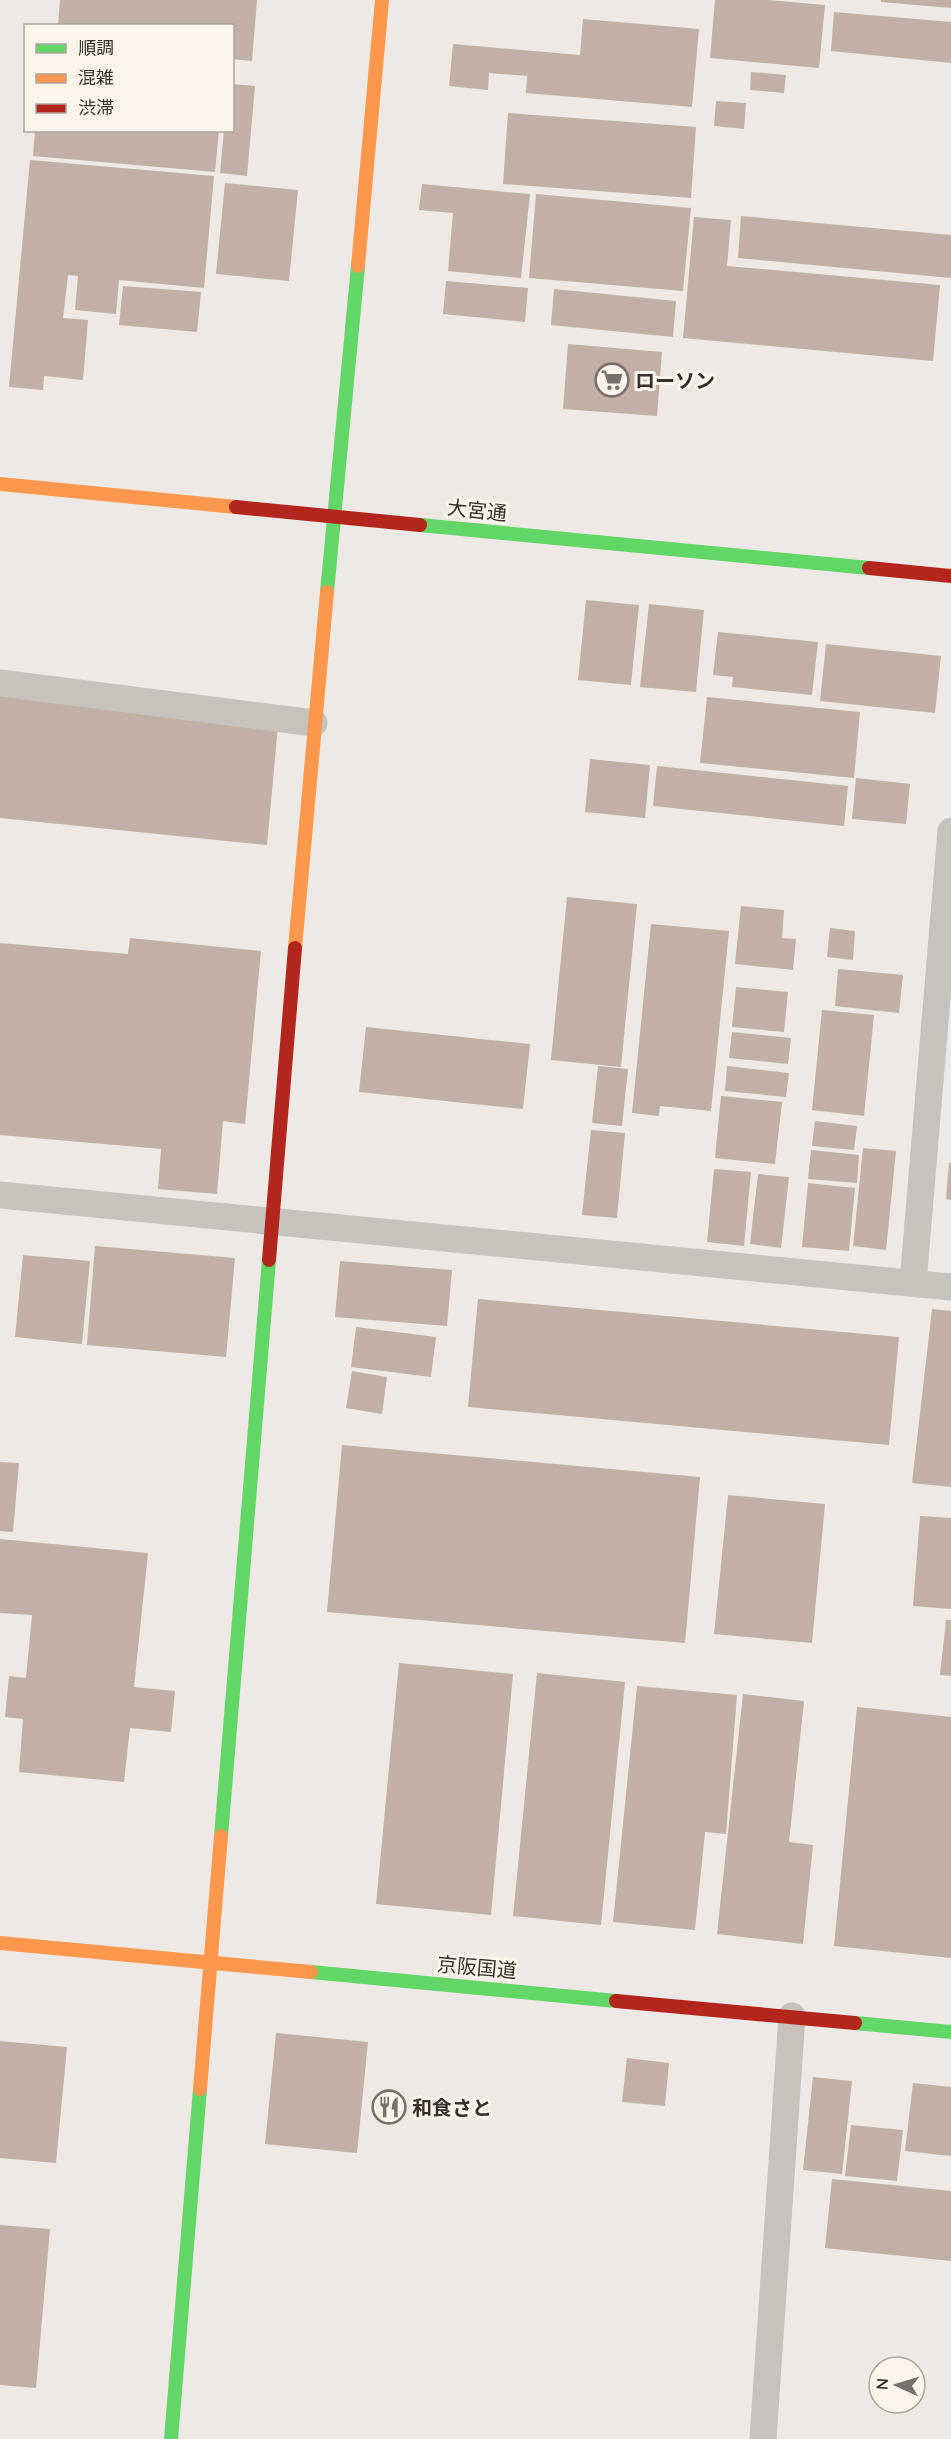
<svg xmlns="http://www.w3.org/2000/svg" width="951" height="2439" viewBox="0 0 951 2439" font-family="Quicksand,'Noto Sans JP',sans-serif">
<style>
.building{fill:#c2afa5}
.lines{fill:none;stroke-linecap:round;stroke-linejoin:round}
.street{stroke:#c7c2bc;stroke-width:27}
.fast{stroke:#63d668;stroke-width:14}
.slow{stroke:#ff974d;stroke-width:14}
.jam{stroke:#b3261e;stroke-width:14}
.labels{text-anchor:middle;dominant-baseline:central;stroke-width:6;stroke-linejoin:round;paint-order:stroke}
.poi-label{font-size:20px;font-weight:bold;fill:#392f2a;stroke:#faf4eb;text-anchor:start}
.street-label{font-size:20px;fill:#392f2a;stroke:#faf4eb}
</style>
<rect width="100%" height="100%" fill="#eee9e4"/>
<!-- building -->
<path class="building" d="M60,0H257L252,61L232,59V26H58Z
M715,0H768L825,5L819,68L710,58Z
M881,0H951V8L881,2Z
M834,12L951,22V63L831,51Z
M583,19L699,29L692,107L526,93L527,76L489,73L488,90L449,86L453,44L580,55Z
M751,72L786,75L784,93L750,90Z
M232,84L255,86L247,176L220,173L224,130H232Z
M716,101L746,103L744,129L714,126Z
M508,113L696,127L691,198L503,184Z
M35,130H219L215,172L33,156Z
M30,160L214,176L204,288L119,280L116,314L75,310L78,276L68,275L63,318L88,320L83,380L44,376L43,390L9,387Z
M225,183L298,190L289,281L216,274Z
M422,184L530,194L521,278L448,271L453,213L419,210Z
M536,194L691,208L683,291L529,278Z
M741,216L951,235V278L738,258Z
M694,217L731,220L727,266L940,285L933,361L683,338Z
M446,281L528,288L525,322L443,314Z
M123,286L201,292L197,332L119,325Z
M554,289L676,301L673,337L551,325Z
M568,344L662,352L657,416L563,409Z
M586,600L639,605L631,685L578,680Z
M649,604L704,610L696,692L640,687Z
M718,632L818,642L812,695L732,687L733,677L713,675Z
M826,644L941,656L935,713L820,701Z
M0,695L278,726L267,845L0,818Z
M707,697L860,712L854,778L700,763Z
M590,759L650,765L645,818L585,812Z
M657,766L848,786L844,826L653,806Z
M856,778L910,784L906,824L852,819Z
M567,897L637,904L621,1067L551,1060Z
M741,906L784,910L782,938L796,939L793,970L735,964Z
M651,924L729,931L711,1111L660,1106L659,1116L632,1113Z
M830,928L855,931L853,960L827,957Z
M130,938L261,951L245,1124L223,1121L217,1194L158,1189L161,1149L0,1135V943L128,954Z
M838,969L903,975L899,1013L835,1006Z
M736,987L788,992L784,1032L732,1027Z
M822,1010L874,1015L864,1116L812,1110Z
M366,1027L530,1044L523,1109L359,1092Z
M732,1032L791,1038L788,1064L729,1058Z
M598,1066L628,1069L622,1126L592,1123Z
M727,1066L789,1073L786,1097L725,1091Z
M721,1096L782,1102L775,1164L715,1158Z
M815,1121L857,1126L854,1150L812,1146Z
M591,1130L625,1133L617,1218L582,1215Z
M863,1148L896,1151L886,1250L853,1246Z
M811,1150L859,1155L857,1183L808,1179Z
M949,1163H951V1200L946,1199Z
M714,1169L751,1172L744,1246L707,1242Z
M758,1174L789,1177L781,1248L750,1244Z
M808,1183L855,1188L849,1251L802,1247Z
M95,1246L235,1258L226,1357L87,1345Z
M23,1255L90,1261L82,1344L15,1337Z
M340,1261L452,1270L447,1326L335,1317Z
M478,1299L899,1337L889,1445L468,1407Z
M932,1309L951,1311V1487L912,1483Z
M356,1327L436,1337L431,1377L351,1367Z
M352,1371L387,1377L382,1414L346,1408Z
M342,1445L700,1477L685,1643L327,1612Z
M0,1462L19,1463L13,1532L0,1531Z
M728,1495L825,1504L812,1643L714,1634Z
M920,1516L951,1518V1609L913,1606Z
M0,1539L148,1553L134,1687L175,1691L171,1732L130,1728L124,1782L19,1772L23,1719L5,1717L9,1676L26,1678L32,1615L0,1613Z
M946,1620H951V1676L940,1675Z
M399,1663L513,1674L491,1915L376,1904Z
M537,1673L625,1682L601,1925L513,1916Z
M637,1686L737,1695L726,1834L705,1832L695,1930L613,1922Z
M743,1694L804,1701L789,1842L813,1845L803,1944L717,1934Z
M857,1707L951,1717V1958L834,1946Z
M276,2033L368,2042L357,2153L265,2144Z
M0,2041L67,2047L56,2163L0,2158Z
M627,2058L669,2063L665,2106L622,2102Z
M813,2077L852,2081L842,2174L803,2170Z
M913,2083L951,2087V2156L905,2151Z
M851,2125L903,2130L897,2181L845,2176Z
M832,2179L951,2191V2261L825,2248Z
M0,2225L50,2229L36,2388L0,2385Z"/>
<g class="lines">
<!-- street -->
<path class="street" d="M0,683L314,723
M0,1195L951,1287
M913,1283L951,831
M763,2439L792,2016"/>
<!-- fast -->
<path class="fast" d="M420,525L869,568
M327,592L358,266
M221,1836L269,1260
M311,1972L616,2001
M855,2023L951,2032
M171,2439L200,2089"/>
<!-- slow -->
<path class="slow" d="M358,266L382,0
M0,484L236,507
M295,948L327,592
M0,1943L311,1972
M200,2089L221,1836"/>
<!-- jam -->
<path class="jam" d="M236,507L420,525
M869,568L951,576
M269,1260L295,948
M616,2001L855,2023"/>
</g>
<!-- icons -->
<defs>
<g id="supermarket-ring" transform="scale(1.725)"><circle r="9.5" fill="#faf4eb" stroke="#78706b" stroke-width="1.5"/><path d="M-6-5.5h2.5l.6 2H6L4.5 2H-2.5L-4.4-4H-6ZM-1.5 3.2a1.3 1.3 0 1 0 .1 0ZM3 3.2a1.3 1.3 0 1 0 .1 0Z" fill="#78706b"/></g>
<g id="restaurant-ring" transform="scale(1.725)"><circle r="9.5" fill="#faf4eb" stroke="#78706b" stroke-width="1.5"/><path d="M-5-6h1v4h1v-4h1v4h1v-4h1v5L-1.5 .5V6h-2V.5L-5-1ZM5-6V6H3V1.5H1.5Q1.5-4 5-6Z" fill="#78706b"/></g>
</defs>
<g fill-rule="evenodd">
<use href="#supermarket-ring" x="612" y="380"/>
<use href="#restaurant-ring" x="389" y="2107"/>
</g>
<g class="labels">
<!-- poi labels -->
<g class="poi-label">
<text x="635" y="380">ローソン</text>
<text x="412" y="2107">和食さと</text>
</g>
<!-- street labels -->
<g class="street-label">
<text transform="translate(477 510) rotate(6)">大宮通</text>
<text transform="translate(477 1967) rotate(5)">京阪国道</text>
</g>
</g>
<!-- legend -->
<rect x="24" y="24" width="210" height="108" fill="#faf4eb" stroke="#ada59e" stroke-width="1.5"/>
<rect x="36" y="44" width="30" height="9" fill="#63d668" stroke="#ada59e" stroke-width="1.5"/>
<text x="78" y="54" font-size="18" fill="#392f2a">順調</text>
<rect x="36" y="74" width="30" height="9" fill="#ff974d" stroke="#ada59e" stroke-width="1.5"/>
<text x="78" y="84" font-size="18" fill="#392f2a">混雑</text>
<rect x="36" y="104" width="30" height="9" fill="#b3261e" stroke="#ada59e" stroke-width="1.5"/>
<text x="78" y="114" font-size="18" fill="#392f2a">渋滞</text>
<!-- north arrow -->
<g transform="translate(897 2385) rotate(274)"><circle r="28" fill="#faf4eb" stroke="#ada59e" stroke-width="1.5"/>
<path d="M0-4.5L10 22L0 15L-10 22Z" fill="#78706b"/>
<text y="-9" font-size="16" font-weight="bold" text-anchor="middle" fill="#392f2a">N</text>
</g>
</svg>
